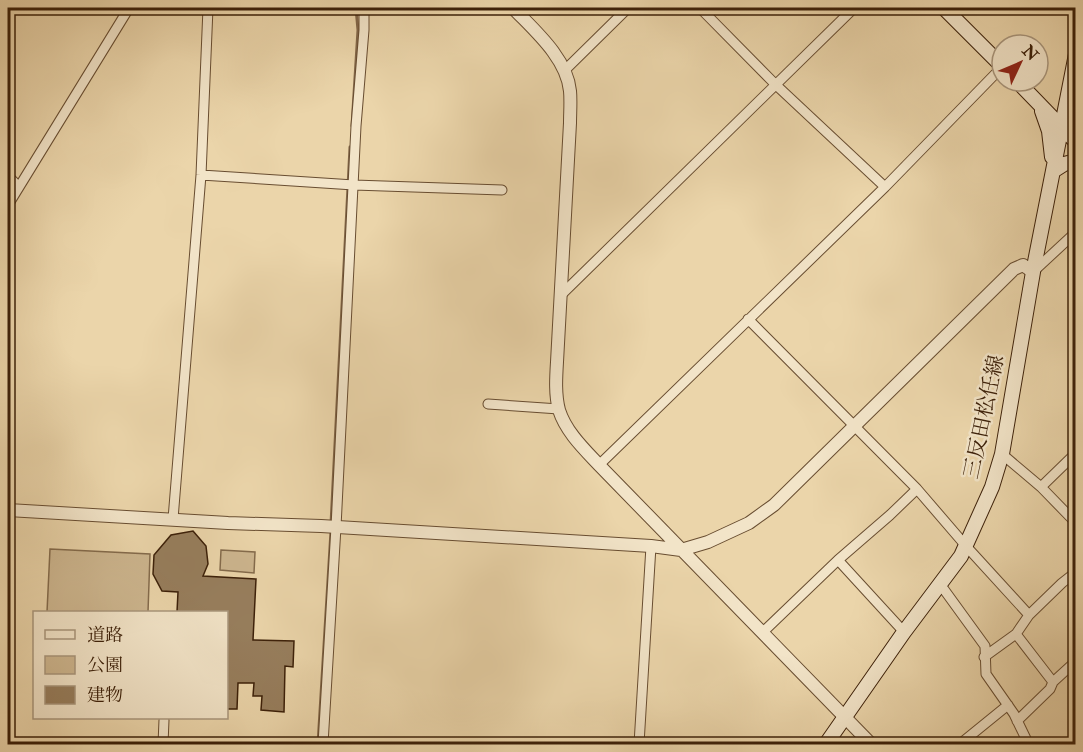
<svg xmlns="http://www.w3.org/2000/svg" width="1083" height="752" viewBox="0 0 1083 752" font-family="'IM FELL Double Pica','Noto Serif JP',serif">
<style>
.green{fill:#cdb68f;stroke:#846b4c;stroke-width:1.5}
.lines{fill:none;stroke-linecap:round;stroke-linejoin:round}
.stream{stroke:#826749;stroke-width:3}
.building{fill:#977e5d;stroke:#3c2009;stroke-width:1.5}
.minor-casing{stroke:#684d31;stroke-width:11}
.tertiary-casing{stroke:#684d31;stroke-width:14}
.secondary-casing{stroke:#3c2009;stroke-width:16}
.minor{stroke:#f2e4c8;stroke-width:9}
.tertiary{stroke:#f2e4c8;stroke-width:12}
.secondary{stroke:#f2e4c8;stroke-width:14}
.labels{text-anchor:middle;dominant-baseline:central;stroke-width:5;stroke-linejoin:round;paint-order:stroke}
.street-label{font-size:21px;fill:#3c2009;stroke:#f2e4c8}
</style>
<rect width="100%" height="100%" fill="#ebd5aa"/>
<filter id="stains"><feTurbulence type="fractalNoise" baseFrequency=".00333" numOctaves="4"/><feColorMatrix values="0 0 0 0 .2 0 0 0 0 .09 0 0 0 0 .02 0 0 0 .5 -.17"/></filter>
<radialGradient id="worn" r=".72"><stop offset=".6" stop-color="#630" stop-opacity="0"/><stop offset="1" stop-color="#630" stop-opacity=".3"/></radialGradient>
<!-- green -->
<path class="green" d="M50,549L150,554L148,612H47Z
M221,550L255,552L254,573L220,570Z"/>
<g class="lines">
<!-- stream -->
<path class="stream" d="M352,126L358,30L356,8
M331,524L350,147
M318,744L331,531"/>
</g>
<!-- building -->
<path class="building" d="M193,531L206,546L208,564L203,576L256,579L253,640L294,641L293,667L285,666L284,712L261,710L262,696H253L254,683H238L237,709H226V612H177L178,592L162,591L153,574L154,555L171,535Z"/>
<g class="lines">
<!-- minor casing -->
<g class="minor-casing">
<path id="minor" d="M700,8L775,84L885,187
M564,71L628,8
M201,175L354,185L502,190
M8,176L19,187
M8,205L129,8
M1034,271L1076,232
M560,296L854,8
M748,319L917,489L966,546L1029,615
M488,404L559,409
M1002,454L1041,487L1076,523
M599,465L885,187L1002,67
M1041,487L1076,453
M173,519L201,175L208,8
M838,560L904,632
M940,584L985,646L986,674L1014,714L1028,743V744
M762,633L838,560L890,515L917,489
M1016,634L1053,682
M984,657L1016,634L1029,615L1062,583L1076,572
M1017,721L1050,689L1053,682L1076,661
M163,744L164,720
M323,744L336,527L356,126L364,30V8
M639,744L651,546
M960,744L1008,705
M1067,744L1076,736"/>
</g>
<!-- tertiary casing -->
<g class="tertiary-casing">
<path id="tertiary" d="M513,8C534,30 567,58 570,91C571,101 570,113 570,123L557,362C556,378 555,395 559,410C566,432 584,449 599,465L871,744
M8,510L228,523L321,526L651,546L681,550L708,542L749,523L774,505L1014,269L1023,265L1033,272"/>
</g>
<!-- secondary casing -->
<g class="secondary-casing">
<path id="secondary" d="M944,8L1002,66
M1017,81L1076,142
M1042,111L1049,131L1052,157
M1053,171L1064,164L1076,161
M826,744L904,632L961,556L992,487L1002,454L1033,272L1076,54"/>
</g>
<!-- minor -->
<use href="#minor" class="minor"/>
<!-- tertiary -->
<use href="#tertiary" class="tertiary"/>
<!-- secondary -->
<use href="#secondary" class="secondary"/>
</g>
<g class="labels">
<!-- street labels -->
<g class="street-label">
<text transform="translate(984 417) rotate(-78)">三反田松任線</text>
</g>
</g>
<!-- margin -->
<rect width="1083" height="752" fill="none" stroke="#ebd5aa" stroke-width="30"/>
<rect x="9" y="9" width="1065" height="734" fill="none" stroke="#3c2009" stroke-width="3"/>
<rect x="15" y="15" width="1053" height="722" fill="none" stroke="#3c2009" stroke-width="1.5"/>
<!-- legend -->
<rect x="33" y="611" width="195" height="108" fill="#f2e4c8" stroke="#a9967c" stroke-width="1.5"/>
<rect x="45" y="630" width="30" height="9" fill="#f2e4c8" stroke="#a9967c" stroke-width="1.5"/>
<text x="87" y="641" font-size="18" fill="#3c2009">道路</text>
<rect x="45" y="656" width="30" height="18" fill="#cdb68f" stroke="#a9967c" stroke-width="1.5"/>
<text x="87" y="671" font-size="18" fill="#3c2009">公園</text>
<rect x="45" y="686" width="30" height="18" fill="#977e5d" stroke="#a9967c" stroke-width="1.5"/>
<text x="87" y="701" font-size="18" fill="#3c2009">建物</text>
<!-- north arrow -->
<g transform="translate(1020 63) rotate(46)"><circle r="28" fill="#f2e4c8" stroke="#a9967c" stroke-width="1.5"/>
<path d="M0-4.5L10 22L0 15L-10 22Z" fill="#8f2418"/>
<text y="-9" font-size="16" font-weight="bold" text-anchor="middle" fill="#3c2009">N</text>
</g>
<rect width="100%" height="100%" filter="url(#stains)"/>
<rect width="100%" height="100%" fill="url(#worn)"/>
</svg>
